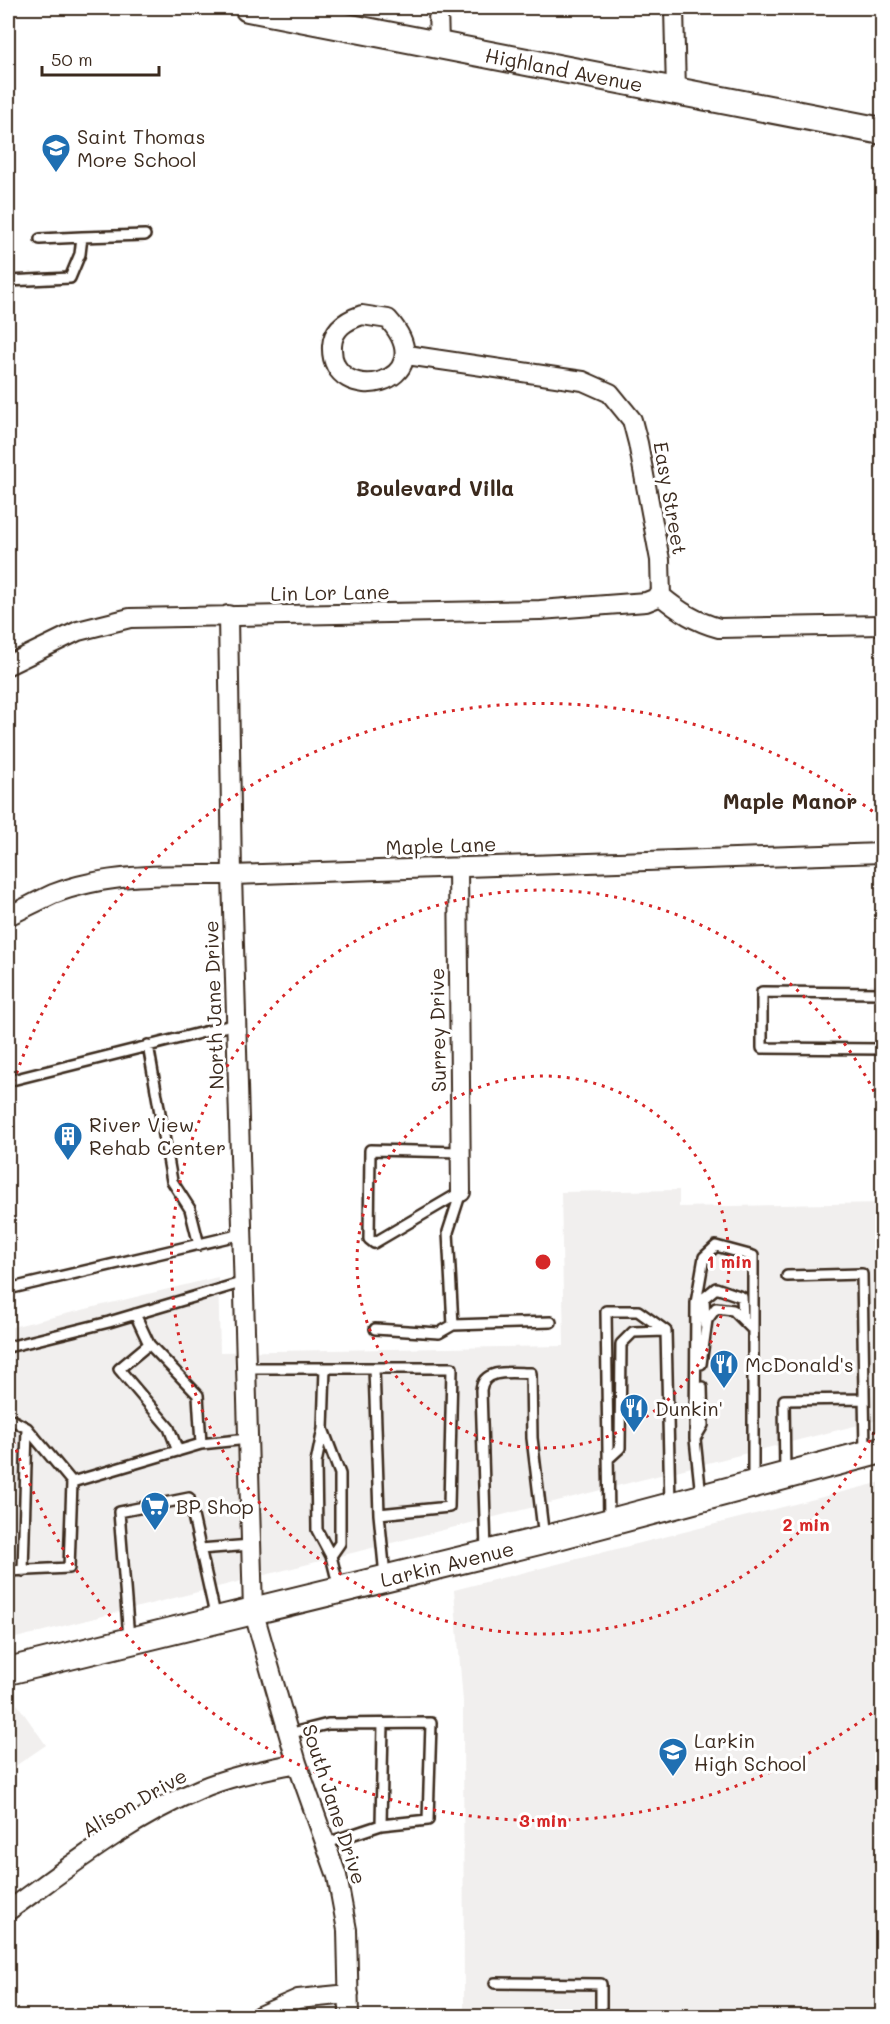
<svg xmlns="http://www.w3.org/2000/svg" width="890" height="2024" viewBox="0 0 890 2024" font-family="Mali,sans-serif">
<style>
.built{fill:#f1efee}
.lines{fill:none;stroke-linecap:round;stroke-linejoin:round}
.service-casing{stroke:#3b2a1e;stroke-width:14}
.minor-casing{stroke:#3b2a1e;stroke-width:22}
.secondary-casing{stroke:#3b2a1e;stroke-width:30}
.service{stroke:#fff;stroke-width:9}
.minor{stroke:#fff;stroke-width:18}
.secondary{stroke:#fff;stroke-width:26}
.ring{fill:none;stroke:#d62828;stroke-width:3;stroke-dasharray:3 6}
.labels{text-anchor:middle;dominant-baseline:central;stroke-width:6;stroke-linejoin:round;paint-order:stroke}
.street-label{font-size:20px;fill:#3b2a1e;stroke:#fff}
.poi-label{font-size:20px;fill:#3b2a1e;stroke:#fff;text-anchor:start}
.neighbourhood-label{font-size:21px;font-weight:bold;fill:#3b2a1e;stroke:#fff}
.centre{fill:#d62828;stroke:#fff;stroke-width:3}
.ring-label{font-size:18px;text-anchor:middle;font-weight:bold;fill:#d62828;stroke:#fff;stroke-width:6;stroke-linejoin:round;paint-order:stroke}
</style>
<rect width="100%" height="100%" fill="#fff"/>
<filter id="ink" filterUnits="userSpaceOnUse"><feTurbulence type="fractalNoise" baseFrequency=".0167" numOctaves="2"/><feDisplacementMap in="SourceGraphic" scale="12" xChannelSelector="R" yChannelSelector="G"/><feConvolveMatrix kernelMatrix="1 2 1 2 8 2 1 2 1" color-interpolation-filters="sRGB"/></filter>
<g filter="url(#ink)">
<!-- built -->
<path class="built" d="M679,1190V1207L882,1203V1419L8,1640V1328L218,1277L220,1352L564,1346L561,1192Z
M882,1482V2016H464L463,1702L454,1590Z
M8,1691L46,1745L8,1771Z"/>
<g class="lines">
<!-- service casing -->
<g class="service-casing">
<path id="service" d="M40,239L82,237
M8,281L70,278L80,254L82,237L145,235
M882,993L762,992V1048L882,1049
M148,1045L172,1181L190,1209L199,1245
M8,1081L236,1024
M461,1192L374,1243L369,1239L370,1150L461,1152
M461,1192L448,1232L453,1325L551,1322
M787,1276L862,1274L865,1452
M8,1289L242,1234
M135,1314L149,1344L198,1395L201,1444
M705,1325L704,1298L716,1288L742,1297L743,1320
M375,1329L439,1333L453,1325
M149,1344L119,1369L169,1428L178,1451
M8,1347L109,1322L244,1282
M701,1364L707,1320L716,1308L733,1310L751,1328
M246,1368H325
M374,1368L379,1514
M8,1418L27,1428L72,1482
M323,1429L340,1474V1543L331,1556
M696,1437L703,1425L702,1387
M608,1459L620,1448L621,1344L633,1332L666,1331
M785,1473L784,1400L864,1399
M701,1496L695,1439L696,1303L704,1257L716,1246L753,1256V1481
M609,1521L606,1311H638L666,1331L670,1504
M200,1549L251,1545
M486,1551L481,1390C483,1367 514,1373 531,1373L532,1438L544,1538
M8,1571L69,1568L72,1482L201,1444L248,1439
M23,1571L27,1428
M339,1588L331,1556L317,1530L316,1463L323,1429L325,1368H452L449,1507L379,1514L385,1576
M129,1638L119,1512L189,1498L216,1619
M288,1734L328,1724L431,1723L428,1820L381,1825L327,1843
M381,1825L383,1724
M495,1983L601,1984V2016"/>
</g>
<!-- minor casing -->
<g class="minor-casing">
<path id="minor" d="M438,8L439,44
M674,8L676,92
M362,315L388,319C447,385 329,410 332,346C333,328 347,320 362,315Z
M407,355L583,381L610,393L632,420L638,443L660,560L661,596C679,611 696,622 719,628L882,625
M228,615L232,875L253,1610L297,1763L337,1876L347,1930L349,2016
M8,665L78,631L130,618L540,610L646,602L661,596
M458,867L461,1192
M8,916C23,909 38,901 53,894C109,872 173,875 232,875L882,853
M8,1911C69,1867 129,1819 200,1789C230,1776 264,1770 297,1763
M259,2016L298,1999L349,1994"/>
</g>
<!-- secondary casing -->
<g class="secondary-casing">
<g id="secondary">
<path id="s1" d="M248,8L882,131"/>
<path id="s2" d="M8,1671L539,1541L882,1450"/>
</g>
</g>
<!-- service -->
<use href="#service" class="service"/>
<!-- minor -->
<use href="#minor" class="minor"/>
<!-- secondary -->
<use href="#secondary" class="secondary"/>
</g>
</g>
<!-- distance rings -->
<g class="ring">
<circle cx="543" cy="1262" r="186"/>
<path d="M882 1416A372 372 0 1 1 882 1108"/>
<path d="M879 1708A559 559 0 0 1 8 1425M8 1099A559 559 0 0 1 879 816"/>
</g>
<!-- icons -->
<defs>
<g id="school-pin" transform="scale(1.5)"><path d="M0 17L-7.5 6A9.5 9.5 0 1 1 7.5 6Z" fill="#1f6fb2" stroke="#fff"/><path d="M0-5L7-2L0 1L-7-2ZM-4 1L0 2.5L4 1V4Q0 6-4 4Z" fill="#fff"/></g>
<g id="building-pin" transform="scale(1.5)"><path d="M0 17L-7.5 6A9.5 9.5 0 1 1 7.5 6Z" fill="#1f6fb2" stroke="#fff"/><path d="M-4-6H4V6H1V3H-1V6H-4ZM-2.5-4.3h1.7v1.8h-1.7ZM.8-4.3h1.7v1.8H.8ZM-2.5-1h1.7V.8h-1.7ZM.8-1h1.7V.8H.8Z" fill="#fff"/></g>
<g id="restaurant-pin" transform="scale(1.5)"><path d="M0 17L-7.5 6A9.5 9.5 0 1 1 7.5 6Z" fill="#1f6fb2" stroke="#fff"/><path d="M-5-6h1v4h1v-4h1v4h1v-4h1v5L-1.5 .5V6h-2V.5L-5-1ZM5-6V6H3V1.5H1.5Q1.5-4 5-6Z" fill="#fff"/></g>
<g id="supermarket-pin" transform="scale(1.5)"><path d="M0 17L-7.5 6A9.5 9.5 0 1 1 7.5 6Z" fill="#1f6fb2" stroke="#fff"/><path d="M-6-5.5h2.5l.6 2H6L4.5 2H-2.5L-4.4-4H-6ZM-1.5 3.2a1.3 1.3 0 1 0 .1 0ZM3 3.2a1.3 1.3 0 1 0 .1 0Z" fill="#fff"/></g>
</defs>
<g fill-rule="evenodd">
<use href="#school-pin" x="56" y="148"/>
<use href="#building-pin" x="68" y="1136"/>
<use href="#restaurant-pin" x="724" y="1364"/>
<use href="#restaurant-pin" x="634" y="1408"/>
<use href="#supermarket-pin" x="155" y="1506"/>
<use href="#school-pin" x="673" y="1752"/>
</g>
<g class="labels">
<!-- street labels -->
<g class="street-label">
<text stroke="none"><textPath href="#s1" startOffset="322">Highland Avenue</textPath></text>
<text transform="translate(671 498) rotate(80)">Easy Street</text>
<text transform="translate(330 592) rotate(-1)">Lin Lor Lane</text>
<text transform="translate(441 845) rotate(-2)">Maple Lane</text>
<text transform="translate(213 1005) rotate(-92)">North Jane Drive</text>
<text transform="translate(437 1030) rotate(-91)">Surrey Drive</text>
<text stroke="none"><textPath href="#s2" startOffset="452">Larkin Avenue</textPath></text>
<text transform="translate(134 1802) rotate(-30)">Alison Drive</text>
<text transform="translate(335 1804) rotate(72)">South Jane Drive</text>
</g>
<!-- poi labels -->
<g class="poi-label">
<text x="77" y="136">Saint Thomas<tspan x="77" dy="23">More School</tspan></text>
<text x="89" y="1124">River View<tspan x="89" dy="23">Rehab Center</tspan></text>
<text x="745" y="1364">McDonald's</text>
<text x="655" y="1408">Dunkin'</text>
<text x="176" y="1506">BP Shop</text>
<text x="694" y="1740">Larkin<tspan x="694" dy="23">High School</tspan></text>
</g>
<!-- neighbourhood labels -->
<g class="neighbourhood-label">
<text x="435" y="487">Boulevard Villa</text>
<text x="790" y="800">Maple Manor</text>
</g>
</g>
<circle cx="543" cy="1262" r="9" class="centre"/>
<g class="ring-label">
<text x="729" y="1268">1 min</text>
<text x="806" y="1531">2 min</text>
<text x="543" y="1827">3 min</text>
</g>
<!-- margin -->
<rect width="890" height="2024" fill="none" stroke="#fff" stroke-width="30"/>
<rect x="15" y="15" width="860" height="1994" fill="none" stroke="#3b2a1e" stroke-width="2" filter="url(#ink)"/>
<!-- scale -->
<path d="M42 66v9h117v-9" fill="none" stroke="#3b2a1e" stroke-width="3"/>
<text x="51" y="66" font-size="18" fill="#3b2a1e" stroke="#ffffff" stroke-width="4.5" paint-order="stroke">50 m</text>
</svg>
